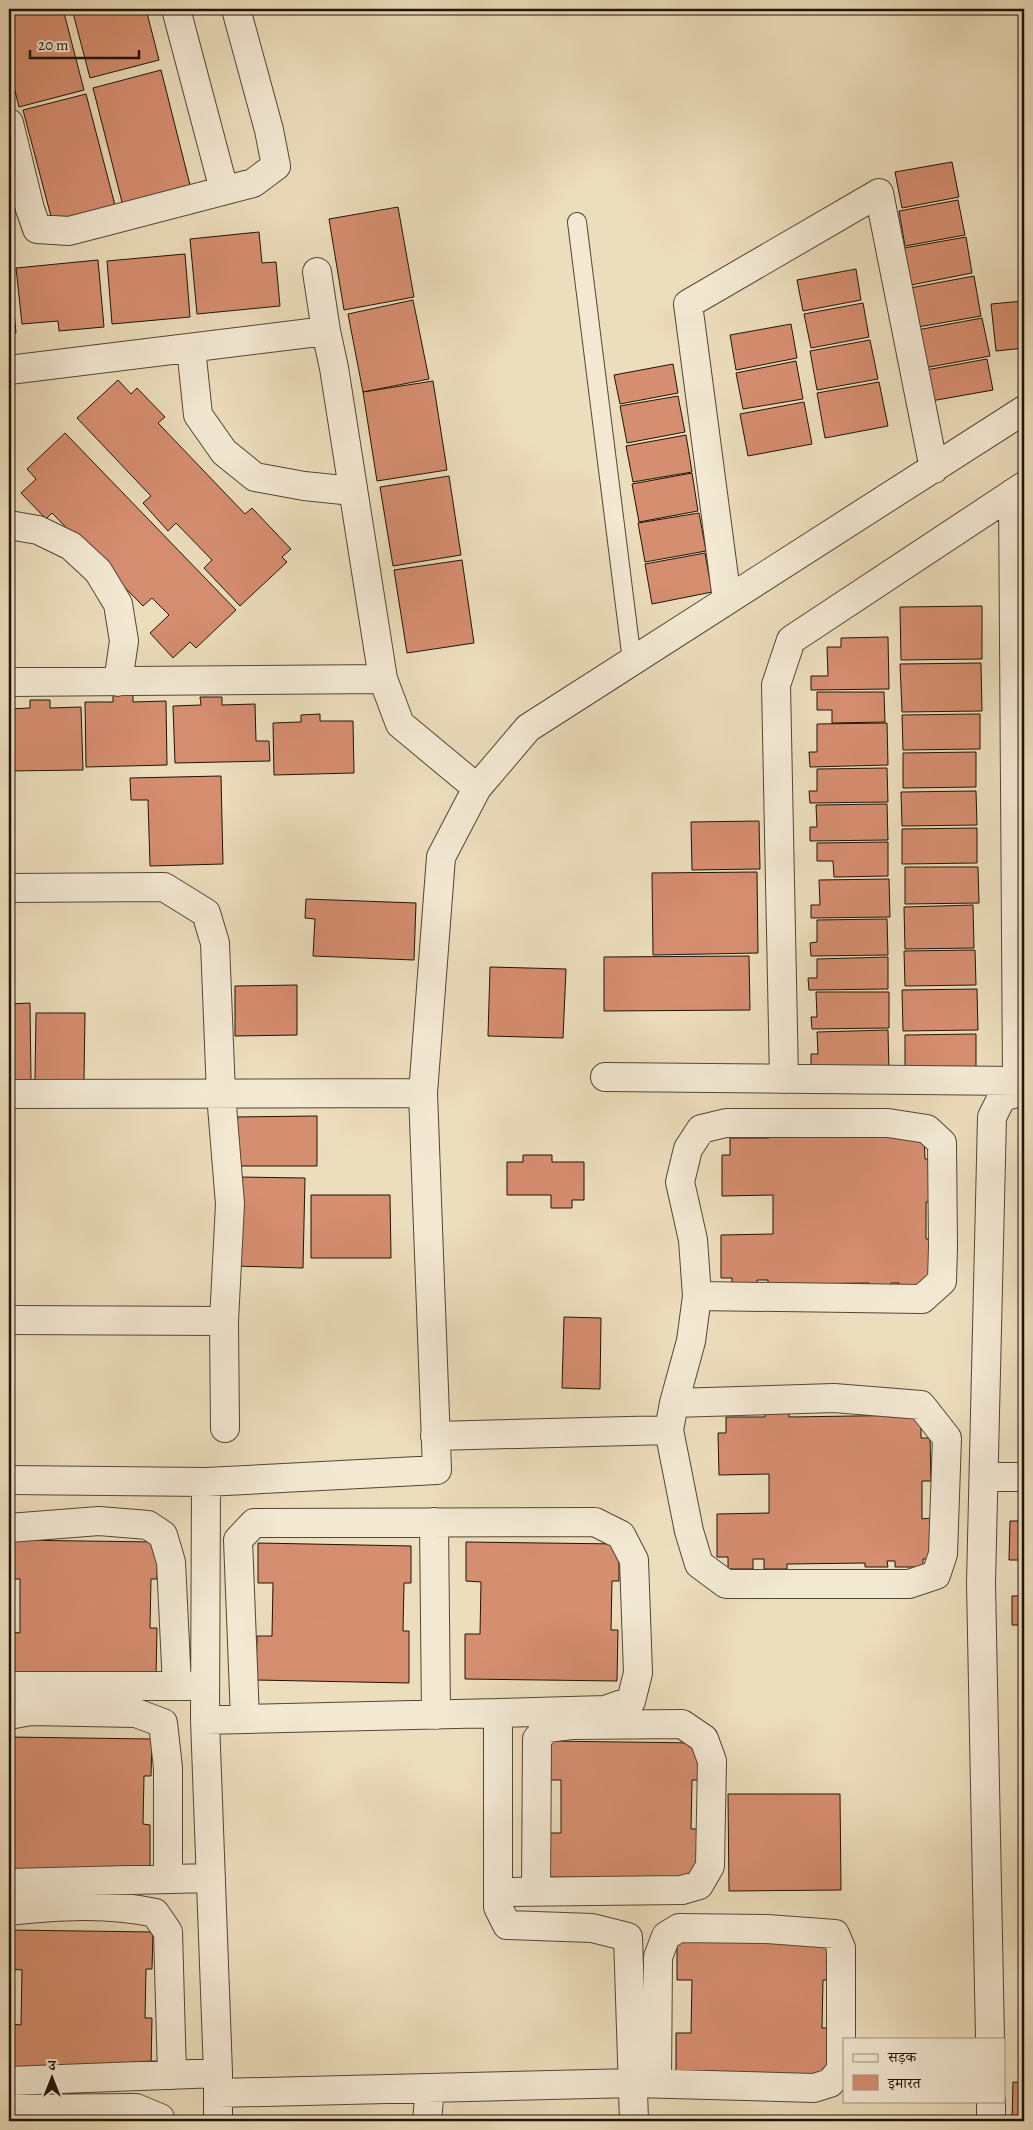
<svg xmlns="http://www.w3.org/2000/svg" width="1033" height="2130" viewBox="0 0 1033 2130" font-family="Alegreya,'Noto Serif Devanagari',serif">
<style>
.building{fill:#d68e70;stroke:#1e1408}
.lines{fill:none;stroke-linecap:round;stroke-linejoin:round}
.service-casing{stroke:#524635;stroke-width:20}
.minor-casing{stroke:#524635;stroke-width:30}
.service{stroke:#f3e9d3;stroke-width:18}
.minor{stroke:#f3e9d3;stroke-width:28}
</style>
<rect width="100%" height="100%" fill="#ecddbc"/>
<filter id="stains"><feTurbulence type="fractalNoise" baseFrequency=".004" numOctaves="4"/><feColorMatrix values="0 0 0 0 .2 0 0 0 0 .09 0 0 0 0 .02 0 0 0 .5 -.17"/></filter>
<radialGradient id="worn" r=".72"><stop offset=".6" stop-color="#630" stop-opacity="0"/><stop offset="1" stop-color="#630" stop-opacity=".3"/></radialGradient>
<!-- building -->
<path class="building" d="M63,9L84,90L19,107L9,67V10Z
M72,9H146L159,60L90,78Z
M161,70L192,193L124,210L93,88Z
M86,94L116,209L53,224L23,110Z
M952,162L959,197L902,208L895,172Z
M958,200L965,235L905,246L899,211Z
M398,207L414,297L344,310L329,219Z
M259,232L262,263L276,262L280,306L197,314L190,239Z
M966,237L972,273L911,285L904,248Z
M185,254L190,317L112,324L107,261Z
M9,260L16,333H9Z
M98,260L104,327L59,331L58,321L22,324L16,268Z
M856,269L861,300L803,311L797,280Z
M974,276L981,316L918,327L910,288Z
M413,300L429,379L363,392L348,314Z
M1023,301L1024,348L996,351L991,304Z
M863,303L869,337L811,348L804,314Z
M982,318L990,356L924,368L917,330Z
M791,324L797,358L736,370L730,335Z
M870,340L878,379L817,390L810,351Z
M987,359L993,390L931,401L926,370Z
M796,361L803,399L743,409L736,373Z
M673,364L678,393L620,404L614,375Z
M118,380L131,394L137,388L165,417L158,423L245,514L252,508L291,549L282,557L287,562L240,606L204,568L212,560L176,523L168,531L143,503L151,496L77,418Z
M433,381L447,470L377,481L363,392Z
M879,382L888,426L825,438L817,393Z
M678,396L685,432L627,443L620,406Z
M804,402L812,444L748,456L740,414Z
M65,433L236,610L196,648L190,642L173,658L150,633L169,615L152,598L143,606L52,513L46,519L21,493L36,479L27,469Z
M686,435L692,472L633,482L626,446Z
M692,473L698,511L639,522L632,484Z
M449,476L461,555L393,566L380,487Z
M699,513L706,551L645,562L638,523Z
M705,553L712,592L652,604L645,564Z
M462,560L474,643L407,653L394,570Z
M982,606V659L901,660L900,607Z
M888,637L889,689L811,690V676H828L827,647H841V638Z
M981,663L982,711L902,712L900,664Z
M817,692H884L885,722L832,723V710H817Z
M133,693V702L166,701L167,765L86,767L85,702H113V694Z
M200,697H222V705L255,704L256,741H269L270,761L175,763L173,706L201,705Z
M30,700H50V708L81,707L83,770L9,771V709L30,708Z
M320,714V721H353L354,773L274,775L273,723L301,722V715Z
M980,714V749L903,750L902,715Z
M887,723L888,765L810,767L809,752H817V724Z
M976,752V787L903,788V753Z
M887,768L888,802L810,803L809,791H817V769Z
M221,776L223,864L150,866L148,800H131L130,778Z
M976,791L977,825L902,826L901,792Z
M887,804L888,840L810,841V827H817L816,805Z
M759,821L760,869L692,870L691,822Z
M977,828V863L902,864V829Z
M888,842V876L834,877L833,861H817V843Z
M905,867H978L979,903L905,904Z
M757,872L758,953L653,955L652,873Z
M889,879L890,917L811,918V905H820L819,880Z
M306,899L416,903L414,960L313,956L315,919L305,918Z
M973,905L974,948L905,949L904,907Z
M887,919L888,955L811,956L810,943L817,942V920Z
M975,950L976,985L905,986L904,951Z
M749,956L750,1010L604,1011V957Z
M888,957V989L809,990L808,978H817V959Z
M490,967L566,969L563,1038L488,1036Z
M297,985V1035L235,1036V986Z
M977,989L978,1030L903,1031L902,990Z
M816,992H889V1028L812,1029L811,1017H817Z
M30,1003L31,1081H9V1004Z
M36,1013H85L84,1080H35Z
M888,1030L889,1072L811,1073V1054H818L817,1032Z
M976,1034V1076H905V1035Z
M317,1116V1166H233V1117Z
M1021,1124H1024V1207H1023Z
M769,1134H793V1137L924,1135L925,1159H934V1202H926V1239H934L936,1280L927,1287L899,1288V1283H891V1288L869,1289V1283L791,1284L768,1290V1280H757V1290H732V1278H721V1235L773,1234V1195L722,1196V1155H730V1138H769Z
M523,1155H552V1162H584V1200H572V1208H551V1195H507V1162H523Z
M238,1177L305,1178L303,1268L235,1266Z
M311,1195H390L391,1258H311Z
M564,1317L601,1318L600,1389L562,1388Z
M789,1412V1417L921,1415V1438H930L931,1481H922V1519L931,1518V1559H923V1567H895V1561H887L888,1567H865V1563L787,1564V1569H764V1559H753V1569H728V1557H717V1514L769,1513V1474L719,1475L718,1433H726V1417H765V1413Z
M1019,1497H1024V1625H1012V1596H1019V1560H1009L1010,1521H1019Z
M9,1540L158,1542L157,1579H151L150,1628H157L156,1679L9,1677V1632L20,1633V1579H9Z
M466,1542L619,1544V1581H612L611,1630H618L617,1681L465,1679V1634H480L481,1582L466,1581Z
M258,1543L411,1546V1583H404L403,1631H409V1683L256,1680L257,1636H272L273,1583H258Z
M9,1737L152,1739L151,1776H144L143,1824L150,1825V1876L9,1874V1829H13L14,1776H9Z
M546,1741L699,1743L698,1780H692L691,1829H698L697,1879L545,1877V1833H561V1780H546Z
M728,1794H840L841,1890L729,1891Z
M9,1930L153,1932L152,1969H146L145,2018H152L151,2069L9,2067V2024L21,2025L22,1970L9,1969Z
M677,1941L830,1943V1980H823L822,2028H828V2080L676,2077V2033H691L692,1980H677Z
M1013,2082L1024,2083V2121H1012Z"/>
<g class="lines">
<!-- service casing -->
<g class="service-casing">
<path id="service" d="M577,222L632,661"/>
</g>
<!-- minor casing -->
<g class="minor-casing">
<path id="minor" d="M176,9L224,190
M9,123L30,209L37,229L69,231L253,183L276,166L269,130L236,9
M317,272L326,331
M191,348L198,415L224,452L255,477L304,486L353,491
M9,370L326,331L334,368L383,679L400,724L477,788
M1013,493L1017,1080
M9,525L38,530L71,546L98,571L118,604L124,641L118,682
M727,600L688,304L879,193L934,469
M9,682L383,679
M9,888L164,887L206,913L215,943L221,1094L230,1204L224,1321L225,1428
M605,1077L1024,1081
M784,1079L776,685L791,640L1024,486
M9,1094L423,1093
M9,1320L224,1321
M674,1403L834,1398L921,1405L947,1438L943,1554L936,1575L909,1584H726L699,1564L689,1531L669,1430L674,1403L691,1341L697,1296L693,1240L680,1182L688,1149L701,1129L726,1123H888L927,1129L942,1143L943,1247L942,1281L922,1299L697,1296
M435,1436L669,1430
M985,1477H1024
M9,1480L206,1482L437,1470L423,1093L441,857L477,788L528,728L1024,410
M206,1482L205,1720L218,2073V2121
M434,1522L436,1715
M9,1528L99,1521L148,1525L163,1535L171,1562L177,1686
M9,1686H195
M9,1715L31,1711L136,1713L163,1723L168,1768V1879
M245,1719L238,1540L254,1523L595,1522L621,1535L634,1560L638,1673L631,1701L605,1710L498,1713
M205,1720L498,1713V1907L507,1925L592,1928L628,1937L634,2121
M9,1883L211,1878
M498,1892L682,1890L699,1885L710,1866L712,1761L704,1739L682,1724L571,1725L547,1728L537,1739L536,1891
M9,1911C57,1906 106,1902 155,1913L168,1932L172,2075
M990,2039L981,1583L992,1117L1002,1097L1024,1091
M9,2081L218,2073
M218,2093L634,2083L814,2088L830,2083L841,2070V1948L835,1934L767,1929L679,1928L666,1936L658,1957L657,2083
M991,2101V2121
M9,2109L136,2108L160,2118L161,2121
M427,2121L430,2088"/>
</g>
<!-- service -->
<use href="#service" class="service"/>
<!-- minor -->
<use href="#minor" class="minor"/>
</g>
<!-- margin -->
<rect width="1033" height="2130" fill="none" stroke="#ecddbc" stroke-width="30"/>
<rect x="10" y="10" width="1013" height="2110" fill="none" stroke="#1e1408" stroke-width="2.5"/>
<rect x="15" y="15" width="1003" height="2100" fill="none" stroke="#1e1408"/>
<!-- legend -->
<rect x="843" y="2038" width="162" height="65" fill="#f3e9d3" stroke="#9e9482"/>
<rect x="853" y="2054" width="25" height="8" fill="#f3e9d3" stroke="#9e9482"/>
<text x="888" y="2062" font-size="15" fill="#1e1408">सड़क</text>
<rect x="853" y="2075" width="25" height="15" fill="#d68e70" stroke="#9e9482"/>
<text x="888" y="2088" font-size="15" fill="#1e1408">इमारत</text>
<!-- north arrow -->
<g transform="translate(52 2078)" stroke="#f3e9d3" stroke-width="4" paint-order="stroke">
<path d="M0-4L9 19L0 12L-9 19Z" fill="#1e1408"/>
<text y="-8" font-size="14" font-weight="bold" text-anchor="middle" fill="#1e1408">उ</text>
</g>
<!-- scale -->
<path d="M30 50v8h109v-8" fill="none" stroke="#1e1408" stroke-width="2.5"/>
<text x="38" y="50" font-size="15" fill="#1e1408" stroke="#f3e9d3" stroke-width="4" paint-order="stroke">20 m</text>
<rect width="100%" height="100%" filter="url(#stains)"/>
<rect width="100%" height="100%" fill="url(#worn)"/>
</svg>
